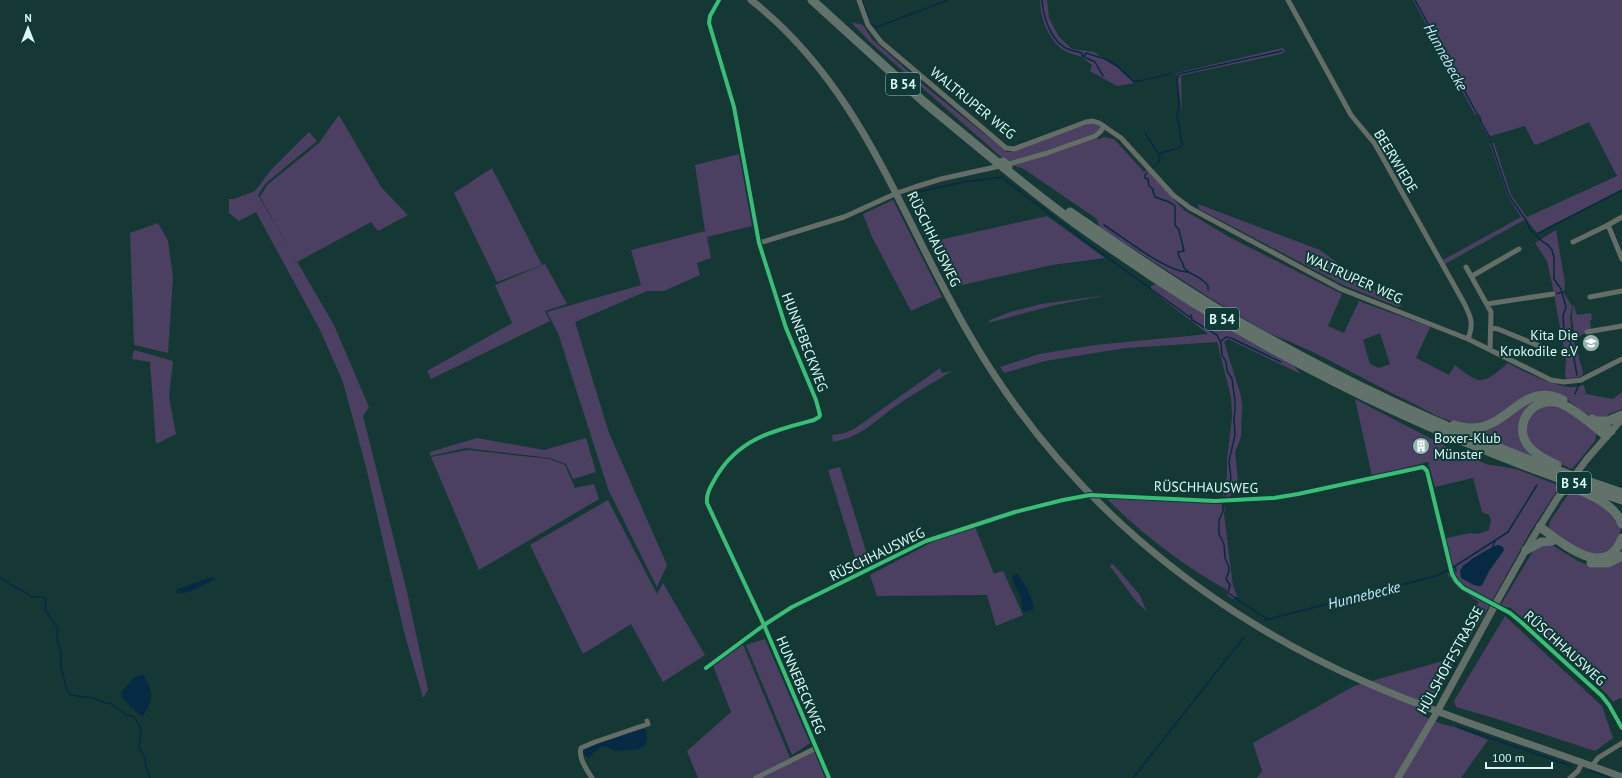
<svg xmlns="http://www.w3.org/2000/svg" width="1622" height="778" viewBox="0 0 1622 778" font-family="'PT Sans',sans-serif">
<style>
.green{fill:#4b4061;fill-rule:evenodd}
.water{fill:#062a43}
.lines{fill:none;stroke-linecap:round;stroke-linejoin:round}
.stream{stroke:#062a43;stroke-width:1.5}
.street{stroke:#656d67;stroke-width:5}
.secondary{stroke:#626e68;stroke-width:7}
.highway{stroke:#61726b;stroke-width:9}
.secondary-bridge{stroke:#626e68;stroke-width:7}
.highway-bridge{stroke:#61726b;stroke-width:9}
.cycleway-casing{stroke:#0e3935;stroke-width:6}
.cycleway{stroke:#3abd76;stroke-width:4}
.labels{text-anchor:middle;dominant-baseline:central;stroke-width:4;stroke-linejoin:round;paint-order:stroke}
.shield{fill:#0e3935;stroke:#9ebfbb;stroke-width:1}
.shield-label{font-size:13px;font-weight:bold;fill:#dcf8f4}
.street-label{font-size:14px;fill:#dcf8f4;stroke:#0e3935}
.poi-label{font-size:14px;fill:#dcf8f4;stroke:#0e3935;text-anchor:end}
.water-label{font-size:15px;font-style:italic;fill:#cae4fd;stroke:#0e3935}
</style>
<rect width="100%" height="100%" fill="#153835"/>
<!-- green -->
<path class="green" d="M1040,0H1047L1049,18L1059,37L1072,49L1094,52L1117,67L1134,83L1117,86L1090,71L1092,65C1088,62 1084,58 1079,56C1073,54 1067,53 1061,48C1048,38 1040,17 1040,0Z
M1413,0H1622V190L1548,227L1538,234L1526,219L1445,264L1443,260L1521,217L1508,197L1490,144L1491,142L1494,143L1511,195L1527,217L1617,176L1589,122L1536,145L1534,144L1525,126L1488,137L1479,121L1482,119L1479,114L1475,115Z
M851,22L863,25L872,39L926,87L1007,152H1011L1088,124H1097L1100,129C1091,139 1023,157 1007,162L871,43Z
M1283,48L1285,51L1281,54L1183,75L1181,76L1182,113L1177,73Z
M339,115L381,187L408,215L378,231L371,222L297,262L260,197L267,185L319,143Z
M309,132L317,141L266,183L258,195L334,325L369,407L363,416L407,592L428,690L423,698L404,632L366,467L343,382L320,330L256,212L239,221L229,213V199H234L255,191L271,170Z
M1104,137L1114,139L1144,172L1147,170L1184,210L1229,237L1342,294L1328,326L1344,333L1359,301L1430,327L1416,358L1449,375L1455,365C1481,386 1482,385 1508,363C1527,373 1547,383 1568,387C1572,388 1579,386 1584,385L1586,394L1613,399L1622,392V409L1609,414L1606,418C1602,417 1595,418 1591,416C1577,411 1564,391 1546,393C1541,394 1534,399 1530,401C1509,411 1486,428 1462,424C1444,421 1428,411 1412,403C1364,380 1318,351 1268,333L1207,296L1099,227L1097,219L1024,169L1012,165L1097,138L1099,139ZM1380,333L1390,364L1379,368L1370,364L1363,340Z
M739,154L752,226L707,237L711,258L697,263L700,275L664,291H647L575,322L609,433L667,565L657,587L608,489L558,333L547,312L641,285L631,250L705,231L695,165Z
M492,168L542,265L497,282L454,193Z
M893,200L942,297L911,311L872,237L863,214Z
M1198,204L1320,250L1374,290L1402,305L1398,307L1343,285L1199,209Z
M1047,216L1105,258L1052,265L953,287L930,242Z
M158,223L168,241L173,277L168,353L134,345L130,233Z
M1556,230L1565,283L1564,291L1554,293L1547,261L1535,243Z
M545,264L567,304L545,311L550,321L431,379L427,371L512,323L495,285Z
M1156,284L1236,333L1293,365L1301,374L1228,339L1224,342L1241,396L1242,406L1241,437L1235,452L1238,480L1237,487L1229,497L1223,496L1227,476V460L1232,417L1231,397L1217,342L1126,348L1045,361L1004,373L1000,367L1039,354L1095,345L1208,334L1151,290V286Z
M1564,293L1572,306L1570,318L1572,339L1577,350L1583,373L1582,376L1567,379L1565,376L1566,359L1554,295Z
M1107,295L1051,306L988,323L990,320L1010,312L1041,304Z
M1573,304L1577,315L1591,313L1592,320H1590L1591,329L1575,339L1572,318Z
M134,350L173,361L169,397L176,434L156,444L150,362L132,359Z
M940,368L942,373L952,371C931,384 909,396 889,411C868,427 861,436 833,442L832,435L845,433L854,429Z
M1355,399L1449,448L1486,464L1516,469L1560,486L1530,532L1492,601L1460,585L1454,574L1446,538L1471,533L1478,534L1489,530L1491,519L1489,515L1482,512L1473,478L1435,487L1428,462L1372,476ZM1498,545L1503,551L1489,571L1483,584L1481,586L1474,585L1462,566L1484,552Z
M1528,401L1540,402L1521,433L1553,465L1466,430H1473Z
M1546,405L1563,407L1596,432V436L1595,441L1572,469L1549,459L1529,441L1526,425L1532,412Z
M477,438L544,450L586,438L596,472L573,479L566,464L550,458L466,448L430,456V452Z
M468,450L550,459L565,465L575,488L594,484L599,499L479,570L431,457Z
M840,467L870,564L859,570L828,470Z
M1572,489L1605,506L1621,528L1618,542L1606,554H1585L1550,530L1549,526L1550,521Z
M1110,497L1221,504L1225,508L1224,514L1233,586L1237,596L1233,599L1227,595V590C1183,565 1144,536 1108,500Z
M608,500L657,594L663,583L705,655L663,682L631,624L583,654L530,545Z
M975,527L994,574L1003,571L1023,615L996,626L987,595L877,596L870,575L934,541Z
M1552,545L1578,561L1590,566L1622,559V700L1620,698L1613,702L1606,693L1511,608L1500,606L1533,551L1542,546Z
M1111,564L1114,565L1139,594L1147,612L1136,601L1112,569L1110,567Z
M1450,572L1452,577L1478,599H1482L1490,605L1455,661L1448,657L1479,602L1458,588L1447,574Z
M1505,616L1602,706L1613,738L1595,751L1497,719L1456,707L1454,701Z
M765,639L810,743L792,755L746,645Z
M742,642L790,758L753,778H698L687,751L731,712L712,663Z
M1446,660L1453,664L1423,716L1442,724L1455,727L1488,740L1461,778H1257L1262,771L1253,743L1354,686Z
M814,751L825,778H762Z"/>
<!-- water -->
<path class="water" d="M1499,545L1503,547L1504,550L1489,571L1481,586L1474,585L1461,578L1460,571C1464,562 1490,547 1499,545Z
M1015,574H1018C1024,584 1033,597 1034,609L1024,612C1021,608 1022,604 1021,599C1019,592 1014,585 1012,577Z
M208,578H215L214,580C205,583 184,598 176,592V590Z
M140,675H143C154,692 154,698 143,716L140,715L122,698L121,692L134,678Z
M642,728L646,730L647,740L644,746L638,749L615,751L605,746L599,748L589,757L585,756L583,751L586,747Z"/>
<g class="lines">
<!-- stream -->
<path class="stream" d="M862,0L869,19
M1042,0C1043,16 1050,38 1064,47C1070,51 1076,51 1082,53V56L1095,62L1103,76
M1415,0L1477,114
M871,24L877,27L948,0
M1084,56L1086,53L1105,59L1117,66L1134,82L1170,74
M1480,120L1490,138
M1145,133L1160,156L1159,162L1153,168
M1491,142L1509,196L1526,220L1530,230L1543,242L1548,245L1552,250L1554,258V279L1561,289L1566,307L1563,316L1564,330L1569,337L1572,348L1577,375
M1158,154L1178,148L1181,147L1182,144L1177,114L1179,107L1177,80L1179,74L1282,51
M1147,173L1145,175V178L1148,179L1149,186L1153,189V191L1155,197L1169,202L1175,206V225L1179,230L1184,251L1178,252C1178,259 1184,262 1184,268C1191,276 1203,277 1208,286V290
M913,193L964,182L1001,177L1089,244L1191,318
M1104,225C1123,237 1165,271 1187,272
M1537,234L1622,190
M1191,315L1192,320L1217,335L1221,343L1222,355L1226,362L1227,371L1232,379L1235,401V411L1234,417L1235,435L1229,461L1231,478L1225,495
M1220,342L1226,337L1231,338L1281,362
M1575,394L1579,384
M1223,505V511L1219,520V534L1224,544L1225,558L1229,567V571L1226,579L1230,585L1228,593L1267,619
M1492,549L1495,541
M1455,566L1456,571
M1452,568L1508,532L1537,485
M0,577L11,585L27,593L31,597H44L46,599L45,610L58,628L57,638L61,653V667L67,691L71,695L94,698L105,703H110L126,715L133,716L141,728L139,748L145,758L146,768L150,778
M1265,620L1436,576L1449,570
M1456,726L1571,766
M1590,770L1609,778
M1133,778L1244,637"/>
<!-- street -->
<path class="street" d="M719,0L710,16L709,23L734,107L759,243L786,328L816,400L820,415L819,417L814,420C773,431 739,438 716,477C711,486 706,493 707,503L764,625L829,778
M859,0L868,25L881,42L1006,148L1014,149L1086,122L1093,121L1099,123L1121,138L1173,195L1190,208L1341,289L1468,339L1551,380L1564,382L1581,380L1622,359
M1288,0L1351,115L1375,144L1464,303C1471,317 1474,323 1468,339
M1622,217L1608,225L1622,259
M1573,242L1608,225
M759,243L844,217L897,193L915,187L941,179L1009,164L1047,153L1095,136L1100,132L1104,126
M1466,267L1491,312L1490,350
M1472,276L1519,249
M1590,297L1622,291
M1487,304L1553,294
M1491,328L1498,329L1549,350
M1587,332L1622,326
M706,668L764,625L792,607L926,541L1015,512L1063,500L1090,495L1215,501L1274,498L1298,494L1423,467L1427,471L1452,574L1456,581L1463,588L1510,613L1521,622L1602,696L1609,705L1622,728
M1592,766L1598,758L1622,743
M592,778C587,770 578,758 581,748L595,742L648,724L647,721
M756,778L816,748
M1570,778L1578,771L1582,763"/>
<!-- secondary -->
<path class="secondary" d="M751,0C863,88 900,216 969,334C1060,492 1199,609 1365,682C1449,719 1536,745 1622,777
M1587,459L1622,419
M1496,603L1532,539L1557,499
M1398,778L1437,712L1494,607"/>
<!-- highway -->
<path class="highway" d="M812,0L924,102L998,163
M1003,167C1035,193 1068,219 1102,242C1260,354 1438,440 1622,500
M1070,212C1118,245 1166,278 1216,308C1344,385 1481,446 1622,493
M1592,419L1611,431
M1597,421H1608L1622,415
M1454,425C1464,428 1474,430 1485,426C1514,417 1526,383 1563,400
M1557,465C1547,460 1534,454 1527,444C1513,422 1534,396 1559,403C1574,408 1594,426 1606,436
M1581,491C1597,498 1616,507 1622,524
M1540,527C1561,542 1606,582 1622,538
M1526,550L1541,542L1552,541
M1591,563H1608L1622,556"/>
<!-- secondary-bridge -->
<path class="secondary-bridge" d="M1557,499L1587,459
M1494,607L1496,603"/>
<!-- highway-bridge -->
<path class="highway-bridge" d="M1003,162L1008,166"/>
<!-- cycleway casing -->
<g class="cycleway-casing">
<path id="cycleway" d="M719,0L710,16L709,23L734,107L759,243L786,328L816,400L820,415L819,417L814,420C773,431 739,438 716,477C711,486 706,493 707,503L764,625L829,778
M706,668L764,625L792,607L926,541L1015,512L1063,500L1090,495L1215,501L1274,498L1298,494L1423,467L1427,471L1452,574L1456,581L1463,588L1510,613L1521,622L1602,696L1609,705L1622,728"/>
</g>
<!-- cycleway -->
<use href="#cycleway" class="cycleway"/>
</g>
<!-- icons -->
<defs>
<g id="school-disc" transform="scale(0.9)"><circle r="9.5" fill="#96b5b1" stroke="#0e3935"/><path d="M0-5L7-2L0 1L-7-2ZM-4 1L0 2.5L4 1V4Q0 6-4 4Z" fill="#fff"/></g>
<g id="building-disc" transform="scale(0.9)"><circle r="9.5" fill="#96b5b1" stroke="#0e3935"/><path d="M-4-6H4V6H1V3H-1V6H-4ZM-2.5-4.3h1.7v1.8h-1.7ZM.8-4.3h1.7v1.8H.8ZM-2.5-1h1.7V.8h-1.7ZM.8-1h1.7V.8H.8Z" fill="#fff"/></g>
</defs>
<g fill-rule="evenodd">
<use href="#school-disc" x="1591" y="343"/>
<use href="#building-disc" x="1421" y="446"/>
</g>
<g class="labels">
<!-- shield labels -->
<g class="shield">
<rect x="886" y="73" width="34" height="22" rx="3"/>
<rect x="1205" y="308" width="34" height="22" rx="3"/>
<rect x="1557" y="472" width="34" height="22" rx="3"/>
</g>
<g class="shield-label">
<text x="903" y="84">B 54</text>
<text x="1222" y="319">B 54</text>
<text x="1574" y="483">B 54</text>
</g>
<!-- street labels -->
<g class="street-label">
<text transform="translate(973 103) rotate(39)">WALTRUPER WEG</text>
<text transform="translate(1396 161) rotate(59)">BEERWIEDE</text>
<text transform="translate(934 239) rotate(64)">RÜSCHHAUSWEG</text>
<text transform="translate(1354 278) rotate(24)">WALTRUPER WEG</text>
<text transform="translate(805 342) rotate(69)">HUNNEBECKWEG</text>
<text transform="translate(1206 487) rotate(1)">RÜSCHHAUSWEG</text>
<text transform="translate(877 554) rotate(-26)">RÜSCHHAUSWEG</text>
<text transform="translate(1565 648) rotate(42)">RÜSCHHAUSWEG</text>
<text transform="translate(1450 660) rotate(-61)">HÜLSHOFFSTRASSE</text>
<text transform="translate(801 685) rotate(67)">HUNNEBECKWEG</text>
</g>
<!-- poi labels -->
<g class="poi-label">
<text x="1578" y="335">Kita Die<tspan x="1578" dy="16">Krokodile e.V</tspan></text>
<text x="1434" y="438" text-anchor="start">Boxer-Klub<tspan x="1434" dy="16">Münster</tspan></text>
</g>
<!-- water labels -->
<g class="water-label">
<text transform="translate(1446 57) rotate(61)">Hunnebecke</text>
<text transform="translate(1364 595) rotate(-14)">Hunnebecke</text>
</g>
</g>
<!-- north arrow -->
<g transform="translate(28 28)" stroke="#0e3935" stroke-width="3" paint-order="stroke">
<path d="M0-3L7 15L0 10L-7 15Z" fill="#dcf8f4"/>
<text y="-6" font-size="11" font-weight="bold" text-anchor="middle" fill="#dcf8f4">N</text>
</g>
<!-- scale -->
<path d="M1486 762v6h66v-6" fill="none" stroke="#dcf8f4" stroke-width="2"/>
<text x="1492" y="762" font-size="12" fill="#dcf8f4" stroke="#0e3935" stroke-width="3" paint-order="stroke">100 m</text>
</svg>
